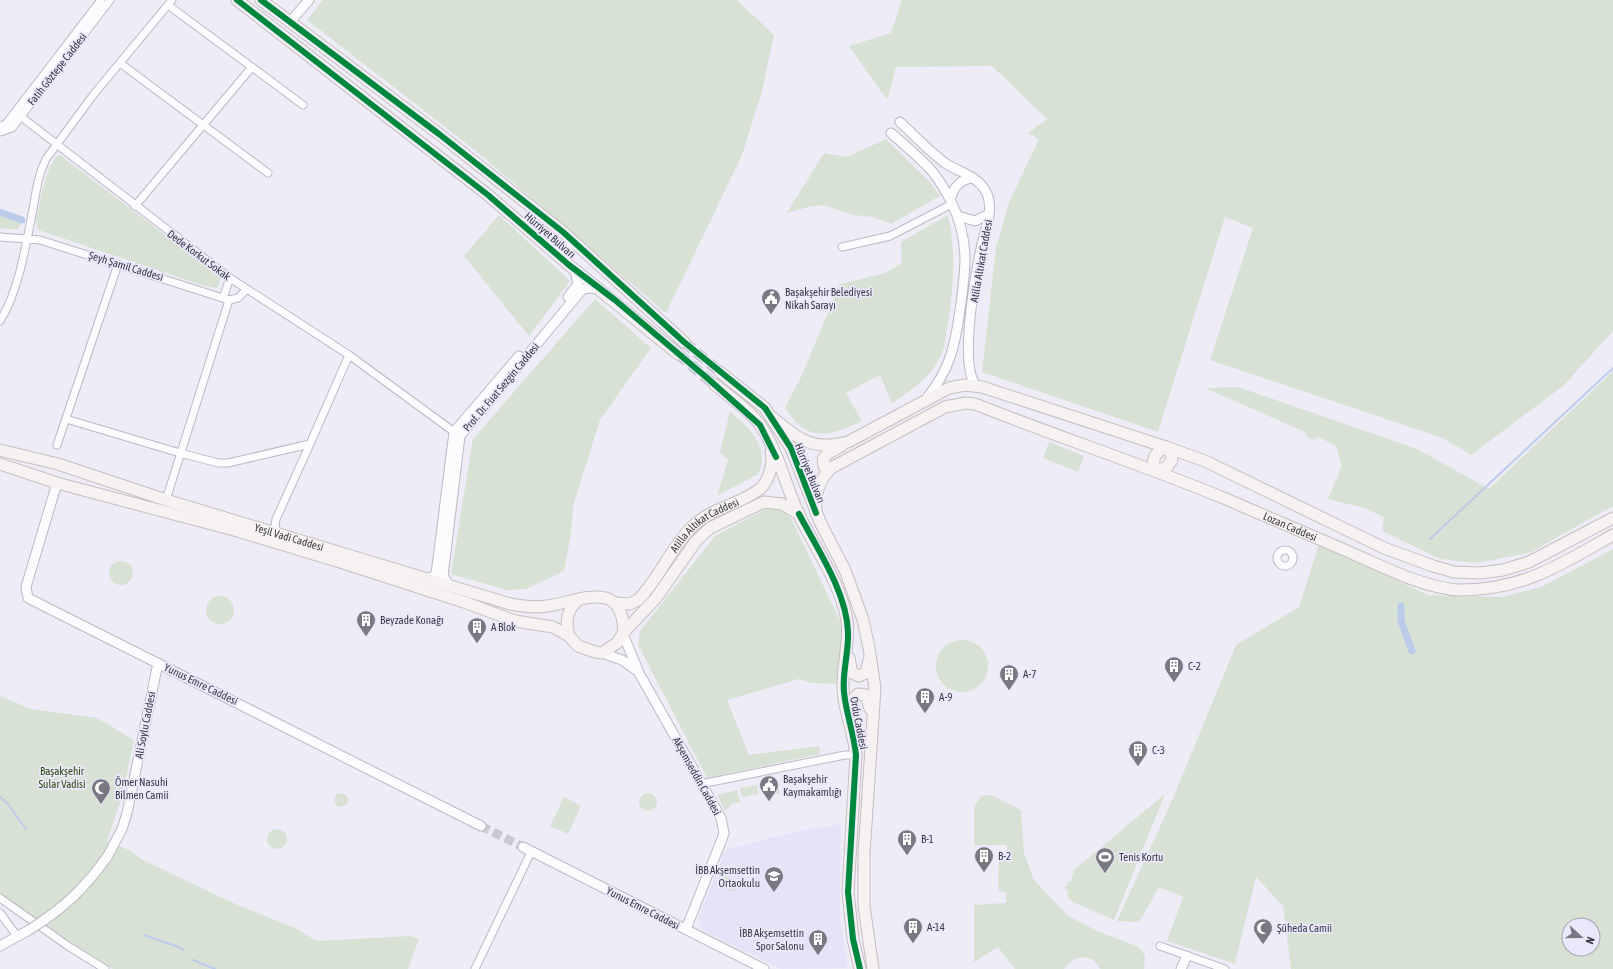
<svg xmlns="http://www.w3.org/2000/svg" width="1613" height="969" viewBox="0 0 1613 969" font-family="'Asap Condensed',sans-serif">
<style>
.built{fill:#e6e3f9}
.green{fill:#d8e2d4;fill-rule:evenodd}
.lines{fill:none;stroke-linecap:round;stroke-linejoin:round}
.stream{stroke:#bacbeb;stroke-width:2}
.canal{stroke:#bacbeb;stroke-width:7}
.tertiary-tunnel{stroke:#cac9d3;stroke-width:9;stroke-dasharray:9 4.5;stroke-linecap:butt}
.primary-tunnel{stroke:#cac9d3;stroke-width:11;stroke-dasharray:11 5.5;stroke-linecap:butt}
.minor-casing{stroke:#bbb9c3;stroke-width:9}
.tertiary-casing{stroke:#bbb9c3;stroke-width:11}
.primary-casing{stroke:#c6bfc1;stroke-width:13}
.minor{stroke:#fcfcfe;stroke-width:7}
.tertiary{stroke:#fcfcfe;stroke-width:9}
.primary{stroke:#f6f2f1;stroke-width:11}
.tertiary-bridge-casing{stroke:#bbb9c3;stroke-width:11;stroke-linecap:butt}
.tertiary-bridge{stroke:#fcfcfe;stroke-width:9}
.cycleway-casing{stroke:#eae8fb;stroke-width:8}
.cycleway{stroke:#00873e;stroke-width:6}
.labels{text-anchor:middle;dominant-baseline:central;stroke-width:3.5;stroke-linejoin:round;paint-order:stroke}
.street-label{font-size:11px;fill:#3c3b45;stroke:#eae8fb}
.poi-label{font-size:11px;fill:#3c3b45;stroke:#eae8fb;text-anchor:start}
.park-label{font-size:11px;fill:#2c4a09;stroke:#eae8fb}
</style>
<rect width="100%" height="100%" fill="#eeecf7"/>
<!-- built -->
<path class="built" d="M841,824L840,917L848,968L781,969L702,930L698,919L725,850L798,831Z"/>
<!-- green -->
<path class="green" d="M323,0H737L774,35L762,91L742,155L666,313L476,151L307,20Z
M902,0H1613V331L1563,386L1471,455L1443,438L1210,360L1253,228L1225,217L1158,432L982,372L996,247L1010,200L1039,139L1028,133L1047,119L992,66L896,67L887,100L849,46L891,33Z
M886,139L929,181L940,196L891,224L873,217L853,215L824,205L808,207L787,213L824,153L847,157Z
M60,155L219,276L221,279L217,288L205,286L38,230L36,220L42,191L49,169L56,156Z
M0,215L21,223L18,230L0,228Z
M499,215L570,281L529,336L464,256Z
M948,215C959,261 951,303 944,348C934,374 915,389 892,403L880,375L846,393L862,421C829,437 806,443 785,407L801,377L840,284L885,273L902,263L901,242Z
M595,299L651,348L600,420L573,506L571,534L564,571L526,589L506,590L451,574L473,439Z
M1613,371V506L1529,553L1476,563L1440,559L1382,531L1384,517L1364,508L1328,499L1342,466L1336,446L1319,437L1313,440L1307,437L1305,432L1205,388L1238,387L1417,449L1489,489Z
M730,411C749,428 771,447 758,474L717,496L728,460L720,452Z
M1049,442L1084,456L1078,472L1043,458Z
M768,508L782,509L791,518L845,631L839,684L810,683L799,679L727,700L749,755L819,746L820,754L707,778L638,645L640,631L715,536Z
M1319,544L1428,595L1501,597L1541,587L1613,549V969H1291L1283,906L1256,877L1235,964L1167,941L1183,897L1159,887L1139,922L1117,921L1174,796L1236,645L1299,607ZM1569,925H1593V949H1569Z
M109 573a12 12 0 1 1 24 0a12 12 0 1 1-24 0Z
M206 610a14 14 0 1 1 28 0a14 14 0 1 1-28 0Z
M936 666a26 26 0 1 1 52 0a26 26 0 1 1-52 0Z
M0,696L31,709L97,718L134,740L122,797L107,841L129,850L141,859L233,903L295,928L317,941L411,936L419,939L408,969H113L88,956L0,896Z
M777,781L780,793L775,794L772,791L762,793L760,784Z
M757,785L758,794L742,797L740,788Z
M737,790L740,802L733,803L725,811L717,795Z
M334 800a7 7 0 1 1 14 0a7 7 0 1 1-14 0Z
M639 802a9 9 0 1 1 18 0a9 9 0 1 1-18 0Z
M1165,794L1114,920L1073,902L1067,895L1068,892L1065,888L1068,881H1071L1074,870Z
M987,795L993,796L1021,810L1024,853L1034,880L1068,916L1097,931L1139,947L1145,956L1144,969H1100C1092,952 1074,955 1064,969H1015L998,947L974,962V905L1006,903V892L998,891L999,857H1007V845H974V806L981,796Z
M564,797L581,806L568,834L550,826Z
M267 839a10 10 0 1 1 20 0a10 10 0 1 1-20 0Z
M723,874L738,882L734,892L718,886Z"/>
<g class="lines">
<!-- stream -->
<path class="stream" d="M1430,539L1613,368
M0,797L7,803L26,829
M144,935L179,947L183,950
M193,960L215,969"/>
<!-- canal -->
<path class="canal" d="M0,212L22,220
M1401,606V621L1412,651"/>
<!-- tertiary-tunnel -->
<path class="tertiary-tunnel" d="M481,826L523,847"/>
<!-- primary-tunnel -->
<path class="primary-tunnel" d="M684,342L720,372
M678,354L715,385"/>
<!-- minor casing -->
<g class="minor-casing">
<path id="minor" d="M168,5L303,105
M120,63L268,173
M15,112L230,278L349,355L310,444L228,463H218L180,453L66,419
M0,126L6,124L101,0
M0,132L12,128L110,0
M135,206L252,67
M0,237L40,240L229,300L238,298L246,290
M842,247L890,236L952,204
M223,298L230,278
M0,321C19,291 26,244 33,209C36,192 38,175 46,159L94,94L172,0
M349,355L457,434
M57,445L118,264
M166,500L229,300
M277,533L275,526L276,519L310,444
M1277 558a8 8 0 1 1 16 0a8 8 0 1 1-16 0Z
M701,784L845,755H856
M0,898L68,946L105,969
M0,913L17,936
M1160,946L1225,969
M475,969L531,852"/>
</g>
<!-- tertiary casing -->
<g class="tertiary-casing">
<path id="tertiary" d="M290,22L309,0
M900,122C915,136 929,151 945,163C958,172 976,175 985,190C996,208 984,231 981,249C975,277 959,364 976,386
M891,133C905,145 919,157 931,170C939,179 945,190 951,201C970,241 966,268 960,310C955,346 950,370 926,399
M950,199C954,187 960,179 973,178
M958,216L975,221L989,214
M568,297L578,284L575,270
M57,483L26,587L28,598L481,826
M429,579L436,574L454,432L519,356
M449,585L443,576L460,436L581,291L586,288L599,289
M623,634L639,673L721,818L724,833L722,839L686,929
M602,653L622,660L636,670
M523,847L764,969
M107,857L122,829L127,813L158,663
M0,946L29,930
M1181,969L1187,956"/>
</g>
<!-- primary casing -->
<g class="primary-casing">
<g id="primary">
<path d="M237,0L488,195L569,265L678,354"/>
<path d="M261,0L439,134L563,232L684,342"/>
<path d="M566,261L561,253L564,246L570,243L579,246"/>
<path d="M720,372L765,408L791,448L821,524L845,570L863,620L869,648L875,688L864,854V906L873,969"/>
<path d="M715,385C730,397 749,410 760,425C778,450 786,487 799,515C815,548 840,582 847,620C850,643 842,666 843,689C844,712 854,732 856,755L848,892L853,939L860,969"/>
<path d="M773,418C800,440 813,451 848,442L949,388L965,385L982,387L1166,447L1205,461L1384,548L1433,566L1454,572L1480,573L1503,570L1529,562L1613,518"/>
<path d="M1166,447L1171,453L1172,460L1167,467L1156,471C1150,459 1156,452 1166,447Z"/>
<path id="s1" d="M0,450L58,464L166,500L510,604C521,606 535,608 547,606C579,602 622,577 624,632"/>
<path d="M0,464L57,483L234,530L340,562L464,602L515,621L553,627L569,636L578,646L595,652L602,653L617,643L624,632L656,598L696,541L710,528L764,502L782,504L799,514"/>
<path d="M831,468L824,466L823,459L827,454L841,446"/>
<path id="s2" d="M816,513C815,495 818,481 831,468L945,407L966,403L975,404C1058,437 1144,465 1226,499C1269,518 1313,536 1356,555C1385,568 1428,589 1460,590C1523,590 1560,565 1613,535"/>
<path id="s3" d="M616,603L630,604L638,600C659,579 670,549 691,528C710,508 739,505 760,489C769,481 774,463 771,452"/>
<path d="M569,636C565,620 567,610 579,599"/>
<path d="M849,658L852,673L859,676L866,673L869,660"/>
<path d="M850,715L852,701L858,694L866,695L870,709"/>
</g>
</g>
<!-- minor -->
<use href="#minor" class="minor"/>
<!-- tertiary -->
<use href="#tertiary" class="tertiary"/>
<!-- primary -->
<use href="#primary" class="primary"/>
<!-- tertiary-bridge casing -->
<g class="tertiary-bridge-casing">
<path id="tertiary-bridge" d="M29,930C63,909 84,889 107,857"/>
</g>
<!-- tertiary-bridge -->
<use href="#tertiary-bridge" class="tertiary-bridge"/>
<!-- cycleway casing -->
<g class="cycleway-casing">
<path id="cycleway" d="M237,0L488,195L569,265L615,300L706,377L760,425L776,457
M261,0L439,134L563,232L684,342L765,408L791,448L816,513
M799,514C817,548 847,593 848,632C849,652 842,672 844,692C846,714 854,733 856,755L848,892L853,939L860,969"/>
</g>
<!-- cycleway -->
<use href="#cycleway" class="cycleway"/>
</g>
<!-- icons -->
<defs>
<g id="civic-pin" transform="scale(1)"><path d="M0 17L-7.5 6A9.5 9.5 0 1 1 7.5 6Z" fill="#7a7983" stroke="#eae8fb"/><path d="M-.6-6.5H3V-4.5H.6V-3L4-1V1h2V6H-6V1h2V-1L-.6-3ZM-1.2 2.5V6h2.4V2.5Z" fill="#fff"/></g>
<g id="building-pin" transform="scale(1)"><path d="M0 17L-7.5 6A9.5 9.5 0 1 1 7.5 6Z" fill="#7a7983" stroke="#eae8fb"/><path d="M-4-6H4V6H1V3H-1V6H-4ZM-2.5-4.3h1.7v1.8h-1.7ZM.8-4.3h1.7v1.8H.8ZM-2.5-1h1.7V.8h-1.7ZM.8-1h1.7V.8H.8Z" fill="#fff"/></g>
<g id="mosque-pin" transform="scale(1)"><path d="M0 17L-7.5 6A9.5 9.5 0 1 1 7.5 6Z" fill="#7a7983" stroke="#eae8fb"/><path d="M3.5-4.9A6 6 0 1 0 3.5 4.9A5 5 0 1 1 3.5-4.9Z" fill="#fff"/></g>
<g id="stadium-pin" transform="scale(1)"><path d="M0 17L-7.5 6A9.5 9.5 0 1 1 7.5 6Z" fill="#7a7983" stroke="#eae8fb"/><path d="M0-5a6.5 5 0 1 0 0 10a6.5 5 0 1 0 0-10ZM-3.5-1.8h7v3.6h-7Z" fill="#fff"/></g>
<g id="school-pin" transform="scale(1)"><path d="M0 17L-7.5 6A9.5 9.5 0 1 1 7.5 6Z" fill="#7a7983" stroke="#eae8fb"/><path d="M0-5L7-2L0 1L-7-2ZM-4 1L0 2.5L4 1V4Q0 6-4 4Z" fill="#fff"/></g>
</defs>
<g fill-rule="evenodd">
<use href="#civic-pin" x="771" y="298"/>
<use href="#building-pin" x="366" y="620"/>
<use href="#building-pin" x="477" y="627"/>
<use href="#building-pin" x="1174" y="666"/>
<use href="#building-pin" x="1009" y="674"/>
<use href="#building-pin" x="925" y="697"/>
<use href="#building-pin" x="1138" y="750"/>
<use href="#civic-pin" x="769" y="785"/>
<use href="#mosque-pin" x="101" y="788"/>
<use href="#building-pin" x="907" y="839"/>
<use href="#building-pin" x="984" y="856"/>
<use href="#stadium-pin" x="1105" y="857"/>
<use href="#school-pin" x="774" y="876"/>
<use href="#building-pin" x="913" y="927"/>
<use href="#mosque-pin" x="1263" y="928"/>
<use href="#building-pin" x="818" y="939"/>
</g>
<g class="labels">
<!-- street labels -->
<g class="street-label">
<text transform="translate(57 69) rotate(-52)">Fatih Göztepe Caddesi</text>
<text transform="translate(550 235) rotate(41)">Hürriyet Bulvarı</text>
<text transform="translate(199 255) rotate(37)">Dede Korkut Sokak</text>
<text transform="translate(981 261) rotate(-80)">Atilla Altıkat Caddesi</text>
<text transform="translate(126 266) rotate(17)">Şeyh Şamil Caddesi</text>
<text transform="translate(501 387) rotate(-50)">Prof. Dr. Fuat Sezgin Caddesi</text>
<text transform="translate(810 473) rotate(68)">Hürriyet Bulvarı</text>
<text stroke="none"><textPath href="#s3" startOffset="125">Atilla Altıkat Caddesi</textPath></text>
<text stroke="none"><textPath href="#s2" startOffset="547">Lozan Caddesi</textPath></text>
<text stroke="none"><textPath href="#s1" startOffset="302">Yeşil Vadi Caddesi</textPath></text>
<text transform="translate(201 684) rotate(26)">Yunus Emre Caddesi</text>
<text transform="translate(859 723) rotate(79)">Ordu Caddesi</text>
<text transform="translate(145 725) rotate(-79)">Ali Soylu Caddesi</text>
<text transform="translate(697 776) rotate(61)">Akşemseddin Caddesi</text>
<text transform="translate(643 908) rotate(27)">Yunus Emre Caddesi</text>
</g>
<!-- poi labels -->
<g class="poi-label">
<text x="785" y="292">Başakşehir Belediyesi<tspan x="785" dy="13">Nikah Sarayı</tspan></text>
<text x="380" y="620">Beyzade Konağı</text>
<text x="491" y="627">A Blok</text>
<text x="1188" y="666">C-2</text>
<text x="1023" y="674">A-7</text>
<text x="939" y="697">A-9</text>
<text x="1152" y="750">C-3</text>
<text x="783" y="779">Başakşehir<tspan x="783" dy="13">Kaymakamlığı</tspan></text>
<text x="115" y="782">Ömer Nasuhi<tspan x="115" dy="13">Bilmen Camii</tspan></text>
<text x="921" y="839">B-1</text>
<text x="998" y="856">B-2</text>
<text x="1119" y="857">Tenis Kortu</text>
<text x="760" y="870" text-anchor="end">İBB Akşemsettin<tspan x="760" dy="13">Ortaokulu</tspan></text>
<text x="927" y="927">A-14</text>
<text x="1277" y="928">Şüheda Camii</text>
<text x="804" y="933" text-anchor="end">İBB Akşemsettin<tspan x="804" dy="13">Spor Salonu</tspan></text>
</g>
<!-- park labels -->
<g class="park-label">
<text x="62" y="771">Başakşehir<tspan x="62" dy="13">Sular Vadisi</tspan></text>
</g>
</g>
<!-- north arrow -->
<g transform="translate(1581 937) rotate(111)"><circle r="19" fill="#eae8fb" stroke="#a4a3b2"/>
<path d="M0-3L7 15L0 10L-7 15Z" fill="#7a7983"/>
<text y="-6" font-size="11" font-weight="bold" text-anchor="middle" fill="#3c3b45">N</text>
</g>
</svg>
